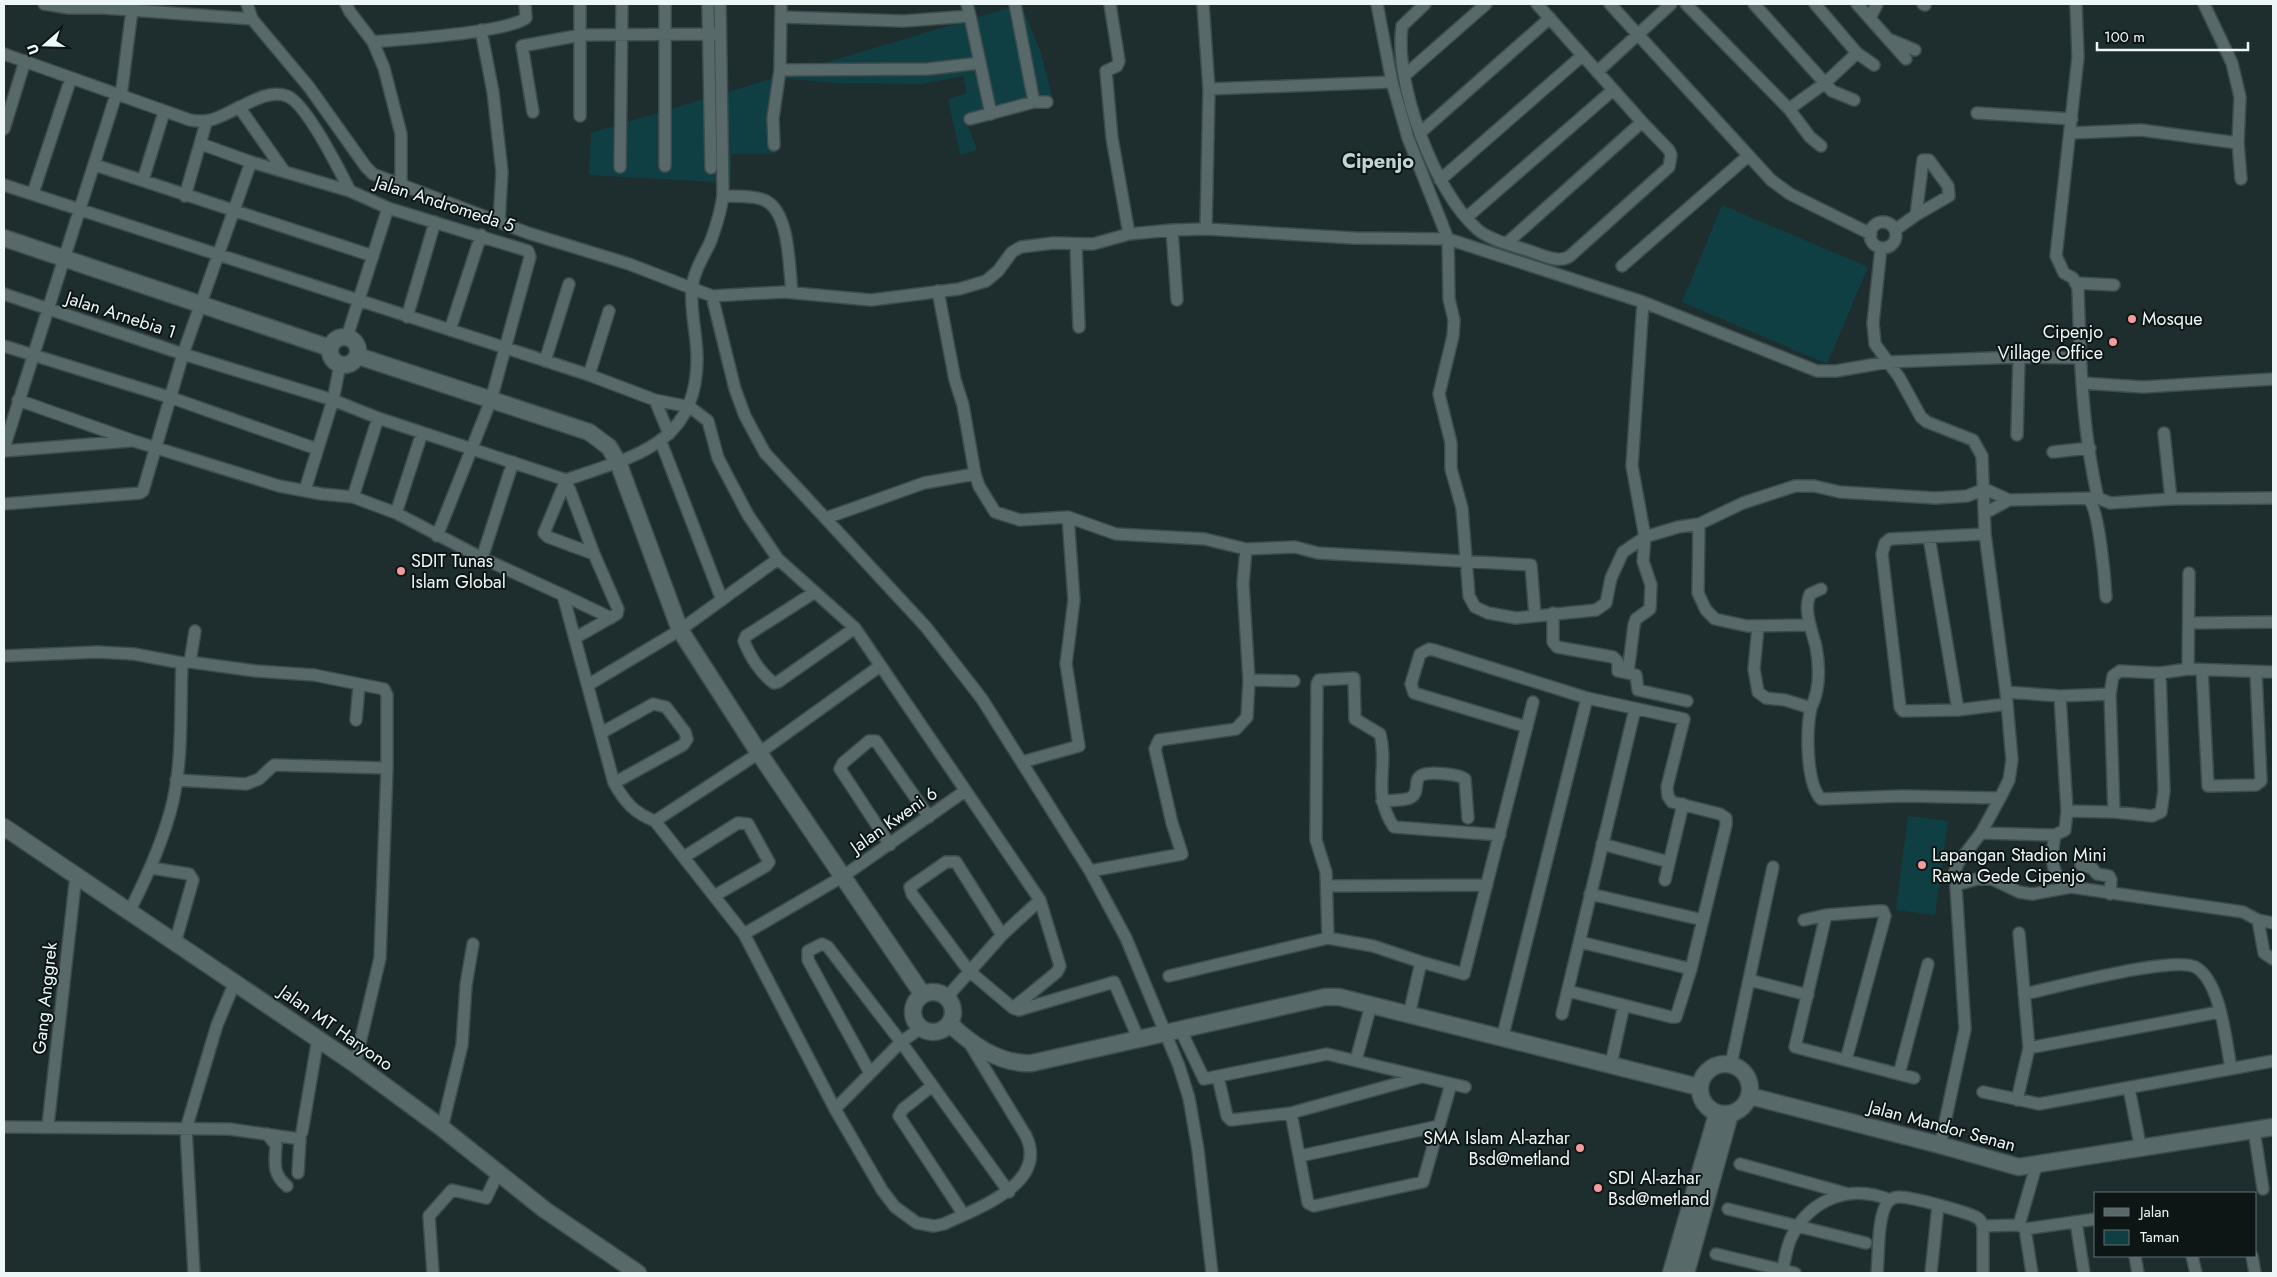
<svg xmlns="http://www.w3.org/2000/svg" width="2277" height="1277" viewBox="0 0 2277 1277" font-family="Jost,sans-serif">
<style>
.green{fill:#0f3f42}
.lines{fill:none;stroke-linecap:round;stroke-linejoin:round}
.street-casing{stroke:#3e4c4d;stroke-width:14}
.secondary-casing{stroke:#3e4c4d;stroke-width:19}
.street{stroke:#58696a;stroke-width:11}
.secondary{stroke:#58696a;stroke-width:16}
.poi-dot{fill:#f59b99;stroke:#0e1515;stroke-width:2}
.labels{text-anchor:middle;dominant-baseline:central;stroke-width:4;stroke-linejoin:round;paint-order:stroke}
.street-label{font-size:18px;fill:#edf7f7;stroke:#0e1515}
.poi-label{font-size:18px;fill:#edf7f7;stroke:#0e1515;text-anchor:start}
.quarter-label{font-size:20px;font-weight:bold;fill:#c1d4d5;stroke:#0e1515}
</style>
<rect width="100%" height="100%" fill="#1e2e2f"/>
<!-- green -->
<path class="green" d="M1021,4L1041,53L1053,101L966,121L977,150L960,155L948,99L967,93L963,76L922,84L834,83L782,78L776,154H731V183L589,175L591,133Z
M1722,205L1868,267L1827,364L1682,302Z
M1908,816L1948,821L1935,915L1896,910Z"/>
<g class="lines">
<!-- street casing -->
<g class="street-casing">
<path id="street" d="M44,4L69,8H104
M104,4V8L252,19
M247,4L252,19L309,87L366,167L373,174L528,233L629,264L712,296L784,292L871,300L959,289L986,281L998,271L1012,252L1021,247L1054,243L1093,244L1129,234L1172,230L1206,229L1354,238L1448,239L1643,302L1817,371H1836L1888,362L2019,357L2081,358
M346,4L350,12L373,42L384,68L401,134V186
M708,4L711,168
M1015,4L1034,102
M1110,4L1119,61L1117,66L1106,71L1112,138L1129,234
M1203,4L1209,89L1206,229
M1377,4L1392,82L1408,138L1448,239L1449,299L1454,320L1453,336L1439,394L1451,443V469L1462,508L1469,596L1475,607L1488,613L1516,618L1596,610L1606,603L1611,578L1623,552L1645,537L1678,527L1699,524L1743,503L1795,486H1814L1840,492L1935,498L1967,496L1985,489L2009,500
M1425,4L1402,26C1394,83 1434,191 1477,229C1491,241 1513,245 1530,251C1542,255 1559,264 1570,256L1669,167L1671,155L1669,150L1642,122L1537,4
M1610,4L1771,180L1790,194L1871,234
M1686,4L1789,109L1810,137L1821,146
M1754,4L1832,91L1854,100
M1815,4L1857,53L1874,65
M1857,4L1906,59
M1923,4L1925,5
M2076,4L2078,57L2056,256L2064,273L2073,278L2078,288C2080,358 2082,430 2098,498L2110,503L2171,499L2273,498
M2204,4L2232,63L2240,97L2238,143L2241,179
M970,16L991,114
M781,17L904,21L970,16L967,4
M1870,18L1877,4
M481,30L493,92L502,172L499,222
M1891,40L1915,50
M373,42C403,39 505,33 526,18L525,4
M4,54L190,120C212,124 220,116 240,107C254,100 271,90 287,96C306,103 340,171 350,191
M780,70L781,4
M1597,72L1671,4
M1404,76L1486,4
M1209,89L1392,82
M121,96L132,10
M239,107L284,171
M1789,109L1825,83L1857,53
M533,112L522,46L581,35L720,34
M1977,113L2072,119
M580,116V4
M970,119L1034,102H1047
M4,129L25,61
M1421,132L1550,18
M2071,133L2141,130L2238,143
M201,144L251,162L350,191L388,208L528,251L530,257L491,400L437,536
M774,145L773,118L780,70L928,69L980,63
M95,165L373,256
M665,166V4
M620,167L622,4
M143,180L164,112
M1440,180L1583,55
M4,185L589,375L655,400L690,407L708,421L718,458L748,515L778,559L855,628L1040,900L1060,966L1057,972L1013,1008
M33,193L71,78
M185,196L206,123
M723,196C736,197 755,195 766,201C790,213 789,269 792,293
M1467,217L1613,90
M1870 235a13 13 0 1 1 26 0a13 13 0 1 1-26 0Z
M1172,230L1177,300
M1895,230L1916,215L1949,196L1948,186L1929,160H1923L1916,215
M1507,243L1642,122
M1076,245L1079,327
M1881,248L1873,323L1875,344L1899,377L1921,417L1927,422L1973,440L1982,456L1985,534L2006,692L2012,760L2009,780L2000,798L1981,833L1958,863L1955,871L1965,1029L1940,1145
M1622,266L1748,156
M2077,283L2114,285
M938,291L955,380L963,405L975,474L979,486L995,512L1020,520L1068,517L1116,534L1205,539L1246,549L1295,547L1318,553L1531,565L1535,615
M4,294L183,354L333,400L378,418L566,480L594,554L618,609L617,614L575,638
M712,296L735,389L745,416L765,453L926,627L982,699L1090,871L1126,938L1179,1066L1189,1098L1198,1150L1212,1273
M407,317L435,222
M450,330L481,235
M347,337L388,208
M4,346L172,398L317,449
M545,361L569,284
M589,375L609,311
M2082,383L2143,387L2273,379
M18,400L134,441L279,486L322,494L353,497L396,513L482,558L563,595L614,783C625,802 634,813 655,821L744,934L835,1109L882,1190L895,1207L917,1223L934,1226L944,1224C977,1208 1049,1184 1026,1136L970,1044
M655,400L669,434
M2164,433L2171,499
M2017,435L2019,357
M661,442L722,600
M4,448L116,95
M4,451L130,441
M2053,452L2090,448
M305,490L333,400L340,365
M353,497L378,418
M2089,500C2099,509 2105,580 2106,597
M4,504L140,493L143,491L183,354L251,162
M396,513L422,433
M1985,513L2009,500L2098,498
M826,518L924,483L975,474
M1699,524L1698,593L1706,610L1715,619L1747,626L1810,625
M1929,537L1958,710L2007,704
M594,554L548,537L544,533L566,480C634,456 698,445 697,357C697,335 690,311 692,289C693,273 703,257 710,243C716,227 721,212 723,195L720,4
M482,558L513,462
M815,592L746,636L744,641C749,655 761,674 774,683L778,682L855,628
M563,595L611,618
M1553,613V642L1557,647L1613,657L1618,662V671L1636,675L1638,690L1687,701
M2189,623L2273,622
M1758,627L1754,669L1758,692L1766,698L1785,700L1811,708C1806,730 1806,783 1821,799L1902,796L2000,798
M4,656L97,652L134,654L182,663L190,662L256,671L314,675L384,689L387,695V768L380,958L355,1064
M190,662L195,631
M2188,669L2189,573
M2202,670L2208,786L2256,785L2261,781L2256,672
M1628,672L1634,625L1636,619L1650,609L1651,585L1643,561L1645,537L1632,466L1643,302
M1249,680L1294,681
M588,685L680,630L778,559
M2006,692L2060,696L2110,694L2113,676L2120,671L2160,673L2188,669L2273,672
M2110,694L2114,812
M1811,708C1820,689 1820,668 1816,647C1812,630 1803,611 1810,594L1821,589
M1958,710L1903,711L1900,707L1882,554L1885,543L1890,539L1985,534
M356,720L359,686
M1527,727L1414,693L1411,684L1420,654L1429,649L1434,650L1587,698L1684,719L1667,787L1668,796L1672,802L1720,814L1726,818V825L1691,969L1676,1017H1671L1568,991
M601,733L653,704L666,707L685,732L687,739L683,745L614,783
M1022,762L1079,746L1066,664L1074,600L1068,517
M176,780L246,784L259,779L274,765L387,768
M1382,801C1390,800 1403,801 1410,798C1426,789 1401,769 1446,774C1453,775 1460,775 1465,779L1468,818
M2067,811L2114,812L2152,816L2161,812L2164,791L2160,673
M655,821L759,753L880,666
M1981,833L2055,835L2065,830L2067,811L2060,696
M2055,835C2051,855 2049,878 2071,887L2243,912L2258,920L2273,923
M1602,844L1669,862
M890,845L840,769L843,763L869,741H876L929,817
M684,857L738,823L748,824L769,862L766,866L714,896
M2081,865L2092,868L2097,874L2109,876L2111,880L2110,894
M151,868L189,874L193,880L175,943
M1090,871L1182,854L1172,823L1155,749L1159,740L1236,729L1247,717L1249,680L1243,584L1246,549
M1665,880L1683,804
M1956,885L1977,879H1992L2019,892L2032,894L2071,887
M1327,886L1487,885
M1590,894L1703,920
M129,912C147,877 164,840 173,801C183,757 180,708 182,663
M1826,915L1795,1047L1914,1078
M1804,920L1826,915L1878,911H1883L1885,916L1846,1060
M2258,920L2264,953L2273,959
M744,934L842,877L965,791
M1002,935L956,862H946L910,887L912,894L969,971L1013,1008L1019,1010L1114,982L1139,1040
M1328,938L1326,872L1316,840L1317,684L1319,680L1354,678L1355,719L1380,734C1389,767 1371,794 1394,827L1500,835
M1580,942L1691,969
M1421,962L1464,974L1533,702
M1169,976L1328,938L1373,946L1421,962L1409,1015
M1749,980L1808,995
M2024,994C2054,988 2176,954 2197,968C2221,984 2226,1042 2231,1068
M947,997L1002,935L1040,900
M1562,1014L1635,709
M1181,1031L1204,1079L1327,1054L1465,1087
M1502,1039L1587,698
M2029,1048L2219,1012
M1356,1060L1371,1005
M1611,1064L1624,1005
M1731,1064L1773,867
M870,1073L808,960V951L822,944L828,947L901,1042L1009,1192
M1899,1074L1928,964
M1218,1077L1227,1116L1231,1120L1291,1113L1421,1077
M932,1086L903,1109L899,1116L964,1215
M2129,1088L2141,1150
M1983,1092L2039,1104L2273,1061
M2017,1100L2029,1048L2019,933
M835,1109L901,1042L921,1028
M1291,1113L1308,1203L1314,1206L1423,1182L1451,1084
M48,1125L76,875
M4,1127L229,1129L300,1139L298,1173
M442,1128L462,1045L466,985L473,944
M2254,1130L2263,1189
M302,1132L318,1038
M267,1134L276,1145C275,1162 272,1174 287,1186
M1300,1156L1439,1126
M1740,1164L1845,1193
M1728,1209L1866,1243
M2076,1222L2084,1273
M2019,1225L2036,1166
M2025,1229L2032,1273
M1716,1254L1795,1273
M2135,1256L2138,1273
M2192,1256L2196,1273
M2252,1256L2255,1273
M194,1273L186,1129L217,1025L235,982
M433,1273L429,1216L452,1190L486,1198L498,1173
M1782,1273C1785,1261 1786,1247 1792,1236C1811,1198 1851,1184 1890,1200
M1877,1273C1879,1256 1877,1215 1888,1202C1891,1199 1895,1197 1898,1197C1909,1196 1972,1213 1979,1219C1981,1221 1982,1224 1983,1226L2019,1225L2025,1229L2096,1219
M1931,1273L1938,1205
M1983,1273V1226"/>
</g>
<!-- secondary casing -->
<g class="secondary-casing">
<path id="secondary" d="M4,238L330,348
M330 351a14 14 0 1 1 28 0a14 14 0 1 1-28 0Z
M358,356L589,432L609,447L618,462L680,630L759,753L923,995
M4,827L355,1064L442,1128L545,1210L638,1273
M913 1012a20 20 0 1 1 40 0a20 20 0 1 1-40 0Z
M950,1024C972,1045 1000,1065 1032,1063L1325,997H1339L1699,1087
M1700 1089a25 25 0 1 1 50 0a25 25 0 1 1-50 0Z
M1750,1096L1940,1145L2019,1167L2273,1127
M1671,1273L1717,1114
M1686,1273L1730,1114"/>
</g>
<!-- street -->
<use href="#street" class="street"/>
<!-- secondary -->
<use href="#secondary" class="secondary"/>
</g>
<!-- markers -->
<g class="poi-dot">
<circle cx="2132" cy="319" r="5"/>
<circle cx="2113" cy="342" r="5"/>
<circle cx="401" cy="571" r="5"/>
<circle cx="1922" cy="865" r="5"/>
<circle cx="1580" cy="1148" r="5"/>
<circle cx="1598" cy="1188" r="5"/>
</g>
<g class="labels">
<!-- street labels -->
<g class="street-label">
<text transform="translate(445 204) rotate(18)">Jalan Andromeda 5</text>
<text transform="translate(121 315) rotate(18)">Jalan Arnebia 1</text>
<text transform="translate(894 820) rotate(-35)">Jalan Kweni 6</text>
<text transform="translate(45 998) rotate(-84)">Gang Anggrek</text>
<text transform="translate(336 1028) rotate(35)">Jalan MT Haryono</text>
<text transform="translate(1942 1126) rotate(15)">Jalan Mandor Senan</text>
</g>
<!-- poi labels -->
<g class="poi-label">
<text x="2142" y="319">Mosque</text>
<text x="2103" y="332" text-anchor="end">Cipenjo<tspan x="2103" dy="21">Village Office</tspan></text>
<text x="411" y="561">SDIT Tunas<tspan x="411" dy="21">Islam Global</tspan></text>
<text x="1932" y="855">Lapangan Stadion Mini<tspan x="1932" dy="21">Rawa Gede Cipenjo</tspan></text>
<text x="1570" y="1138" text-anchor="end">SMA Islam Al-azhar<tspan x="1570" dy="21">Bsd@metland</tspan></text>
<text x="1608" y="1178">SDI Al-azhar<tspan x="1608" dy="21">Bsd@metland</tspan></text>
</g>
<!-- quarter labels -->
<g class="quarter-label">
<text x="1378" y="161">Cipenjo</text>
</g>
</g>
<!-- border -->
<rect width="2277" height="1277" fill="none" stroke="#edf7f7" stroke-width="10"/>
<!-- legend -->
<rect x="2094" y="1192" width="162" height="65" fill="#0e1515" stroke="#676f6f"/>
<rect x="2104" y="1208" width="25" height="8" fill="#58696a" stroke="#676f6f"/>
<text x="2140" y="1217" font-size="15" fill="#edf7f7">Jalan</text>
<rect x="2104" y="1230" width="25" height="15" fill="#0f3f42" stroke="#676f6f"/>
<text x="2140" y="1242" font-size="15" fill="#edf7f7">Taman</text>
<!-- north arrow -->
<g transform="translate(45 45) rotate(250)" stroke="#0e1515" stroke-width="4" paint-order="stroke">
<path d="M0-4L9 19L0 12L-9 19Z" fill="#edf7f7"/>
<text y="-8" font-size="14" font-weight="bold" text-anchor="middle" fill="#edf7f7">U</text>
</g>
<!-- scale -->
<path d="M2097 42v8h151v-8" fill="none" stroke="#edf7f7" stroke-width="2.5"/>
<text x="2104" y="42" font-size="15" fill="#edf7f7" stroke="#0e1515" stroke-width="4" paint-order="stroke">100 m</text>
</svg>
